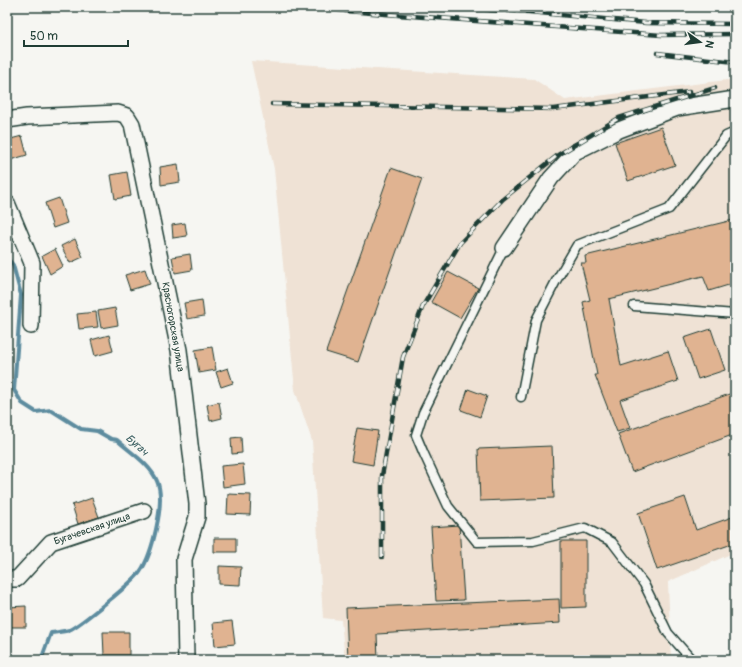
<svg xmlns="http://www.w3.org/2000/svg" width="742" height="667" viewBox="0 0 742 667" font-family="Pangolin,sans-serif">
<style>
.built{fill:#efe2d5}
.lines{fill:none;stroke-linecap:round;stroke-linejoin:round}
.stream{stroke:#5d8c9f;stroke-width:4}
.building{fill:#e0b391;stroke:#1f3d34}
.lane-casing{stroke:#1f3d34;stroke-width:11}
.street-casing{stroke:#1f3d34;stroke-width:18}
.lane{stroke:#f6f6f2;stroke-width:8}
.street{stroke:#f6f6f2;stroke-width:15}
.rail-casing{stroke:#1f3d34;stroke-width:4.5}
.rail{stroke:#f6f6f2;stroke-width:3;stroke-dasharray:9;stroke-linecap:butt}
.labels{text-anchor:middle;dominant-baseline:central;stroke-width:3;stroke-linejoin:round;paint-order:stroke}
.street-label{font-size:10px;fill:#1f3d34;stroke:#f6f6f2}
.water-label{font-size:11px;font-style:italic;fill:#395e60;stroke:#f6f6f2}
</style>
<rect width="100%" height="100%" fill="#f6f6f2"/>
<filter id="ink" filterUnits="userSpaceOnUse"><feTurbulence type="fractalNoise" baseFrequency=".025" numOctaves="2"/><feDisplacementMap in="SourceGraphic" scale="8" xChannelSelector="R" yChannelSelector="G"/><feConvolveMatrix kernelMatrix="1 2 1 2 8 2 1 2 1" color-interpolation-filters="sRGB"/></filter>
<g filter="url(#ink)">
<!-- built -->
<path class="built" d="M251,61L534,79L565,100L735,79V552L668,582L671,660H345L341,620L323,618L312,441L295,390L274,169Z"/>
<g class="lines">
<!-- stream -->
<path class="stream" d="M7,258L13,265L21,295L14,390L22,403L36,412L51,410L81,429L97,431L111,439L117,440C130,452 150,464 157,481C166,501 152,555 140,572C133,582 79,626 69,630C63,632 56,632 51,633L41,660"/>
</g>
<!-- building -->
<path class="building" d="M661,127L675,165L628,181L615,143Z
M22,136L27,155L10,160L7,140Z
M178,164L180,182L161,185L160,167Z
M391,168L422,179L358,362L326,352Z
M127,172L131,196L115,199L111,175Z
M59,198L67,223L53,228L45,203Z
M733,220L735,230V283L709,291L703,276L609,299L621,366L668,351L678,381L620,400L630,428L617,432L595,375H597L583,302L590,300L581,263H586L585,256Z
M185,223L187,236L173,238L172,225Z
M75,239L83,257L70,263L61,246Z
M55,249L63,266L50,274L42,256Z
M190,254L192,270L175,273L172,257Z
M145,269L150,284L130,290L125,275Z
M448,272L478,288L460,318L431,302Z
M202,300L204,316L187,319L184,303Z
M115,308L118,325L101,328L98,311Z
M96,312L98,327L79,329L77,314Z
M711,329L725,370L698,379L684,338Z
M109,335L113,351L95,356L91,340Z
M212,347L216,370L199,373L195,350Z
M228,368L233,383L221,387L216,372Z
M468,389L487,396L480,417L461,410Z
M735,392V434L632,472L618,434Z
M219,402L222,418L210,421L207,405Z
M357,428L378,431L373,465L351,461Z
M241,437L242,453L232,454L231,438Z
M552,446L554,498L480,501L478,449Z
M243,464L245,484L223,487L221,466Z
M228,494L251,495L250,515L227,514Z
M685,497L696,530L735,516V543L657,570L638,513Z
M92,498L99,517L78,524L72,505Z
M459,525L464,600L436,601L431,527Z
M214,538H236V552H214Z
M561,541H586V607L561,608Z
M219,566L241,567L240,585L219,584Z
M559,599L560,623L377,634L378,660H348L346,608Z
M26,606V627H7V607Z
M232,621L235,644L215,646L213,623Z
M103,632H129V655H104Z"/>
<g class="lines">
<!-- lane casing -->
<g class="lane-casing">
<path id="lane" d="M504,248L423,413L416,435L424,454L448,506L477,542L533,541L585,528L612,542L644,584L668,633L692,660
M634,306L735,314
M521,397L536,320L556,281L577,245L669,209L726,136L735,132"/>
</g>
<!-- street casing -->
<g class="street-casing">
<path id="street" d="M7,120L27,117L118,113L127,116L132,124L179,350L197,504V517L184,559L186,660
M7,203L32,263L31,326
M504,248L551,178L575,152L619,130L677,108L735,99
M7,579H17L51,542L144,511"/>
</g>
<!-- lane -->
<use href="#lane" class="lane"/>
<!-- street -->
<use href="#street" class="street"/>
<!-- rail casing -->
<g class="rail-casing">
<path id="rail" d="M233,7L323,10
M317,7L346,11L661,35L735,34
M426,7L529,12L646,23L735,24
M657,53L735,62
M272,104L553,109L689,92
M382,557V476L403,357L423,306L460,243L503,199L558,155L619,118L715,88"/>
</g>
<!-- rail -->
<use href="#rail" class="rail"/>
</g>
</g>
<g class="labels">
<!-- street labels -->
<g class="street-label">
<text transform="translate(173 327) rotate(80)">Красногорская улица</text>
<text transform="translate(92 529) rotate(-19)">Бугачевская улица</text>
</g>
<!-- water labels -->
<g class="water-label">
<text transform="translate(137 445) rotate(42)">Бугач</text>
</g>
</g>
<!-- margin -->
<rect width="742" height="667" fill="none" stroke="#f6f6f2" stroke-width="24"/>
<rect x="12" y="12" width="718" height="643" fill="none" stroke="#1f3d34" stroke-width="1.5" filter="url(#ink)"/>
<!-- north arrow -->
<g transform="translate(700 42) rotate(104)" stroke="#f6f6f2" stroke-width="3" paint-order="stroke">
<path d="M0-3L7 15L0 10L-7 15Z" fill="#1f3d34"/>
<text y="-6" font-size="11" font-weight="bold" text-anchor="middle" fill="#1f3d34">N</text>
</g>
<!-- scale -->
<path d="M24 40v6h104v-6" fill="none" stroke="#1f3d34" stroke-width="2"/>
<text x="30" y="40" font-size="12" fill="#1f3d34" stroke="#f6f6f2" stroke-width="3" paint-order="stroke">50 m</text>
</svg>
